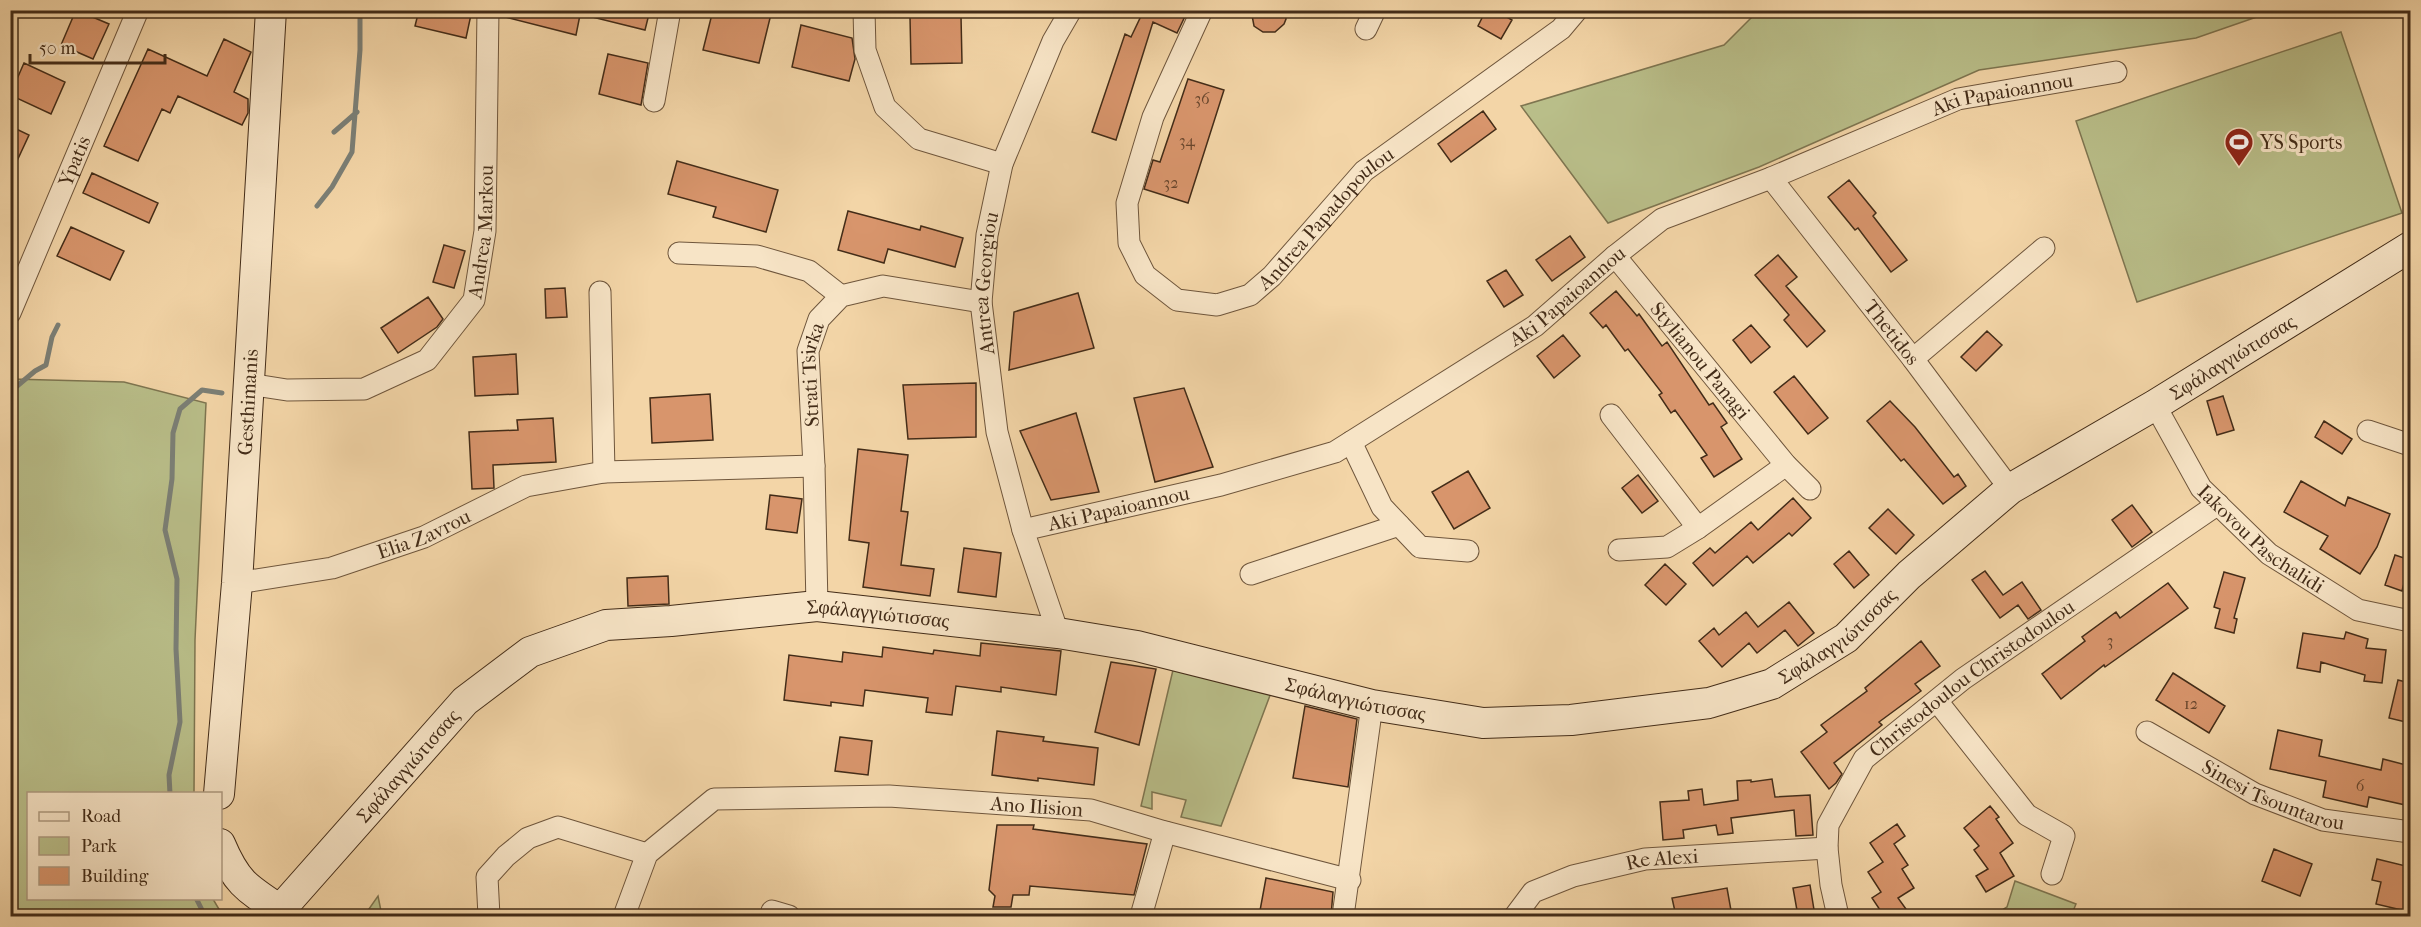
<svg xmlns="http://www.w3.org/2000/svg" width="2421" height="927" viewBox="0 0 2421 927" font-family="'IM FELL French Canon',serif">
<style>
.green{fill:#b9be89;stroke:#7e7550;stroke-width:1.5}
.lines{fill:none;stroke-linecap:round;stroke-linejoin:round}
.stream{stroke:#7b7f76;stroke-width:5}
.building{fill:#d8956c;stroke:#432c18;stroke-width:1.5}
.street-casing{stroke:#6f563c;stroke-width:23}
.secondary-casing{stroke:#432c18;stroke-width:32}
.street{stroke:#f7e4c6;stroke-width:21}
.secondary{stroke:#f7e4c6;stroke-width:30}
.labels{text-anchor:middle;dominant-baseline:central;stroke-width:6;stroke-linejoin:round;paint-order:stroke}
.number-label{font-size:16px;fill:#68462d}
.street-label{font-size:20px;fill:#432c18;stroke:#f7e4c6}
.poi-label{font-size:20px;fill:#432c18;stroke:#f7e4c6;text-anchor:start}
</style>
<rect width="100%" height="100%" fill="#f3d5a7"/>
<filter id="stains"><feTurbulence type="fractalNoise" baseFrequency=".00333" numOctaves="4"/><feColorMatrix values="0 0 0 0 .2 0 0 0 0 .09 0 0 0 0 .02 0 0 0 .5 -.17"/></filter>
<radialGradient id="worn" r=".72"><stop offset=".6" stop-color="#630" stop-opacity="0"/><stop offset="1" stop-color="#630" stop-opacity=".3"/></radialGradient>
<!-- green -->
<path class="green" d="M1758,11V10L2274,11L2196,38L1979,70L1759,167L1608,223L1521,106L1724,45Z
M2341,32L2402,213L2137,302L2076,121Z
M11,379L124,382L206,403L195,640L194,793L28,794V898L213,899L223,916H11Z
M1173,670L1272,690L1221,826L1181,817L1186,800L1152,792V809L1141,806Z
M2015,881L2076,904L2071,916H1993L2007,907Z
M378,896L382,916H364Z"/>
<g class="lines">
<!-- stream -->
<path class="stream" d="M334,132L357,112
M317,206L332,187L352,152L360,50V10
M10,392L35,371L46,365L52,337L58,325
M170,794L169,775L180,722L176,649L177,579L165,530L172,479L173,433L180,409L202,390L222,393
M196,898L205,916"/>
</g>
<!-- building -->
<path class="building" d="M76,10L109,24L93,59L61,45Z
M419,10H472L466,38L415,26Z
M501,10H581L576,35L501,16Z
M589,10H650L645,30L588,16Z
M713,10H772L759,63L703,50Z
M1128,10H1188L1177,33L1153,22L1116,140L1092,132L1125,34L1131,37L1141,16Z
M1251,10H1286V19L1284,24L1275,32H1263L1254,26Z
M1486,10H1495L1512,20L1501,39L1478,26Z
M961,16L962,63L911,64L910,17Z
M801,25L852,38L855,59L849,81L792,67Z
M224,39L251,52L234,92L248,99V113L242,125L178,96L170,113L162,109L138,161L104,146L148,49L207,76Z
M608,54L648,63L641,105L599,94Z
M24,63L65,82L51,114L10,95Z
M1188,79L1224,90L1188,203L1144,189L1153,160L1160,162Z
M1483,111L1496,129L1451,162L1438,144Z
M10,126L29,135L10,176Z
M677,161L778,190L766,232L713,217L716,207L668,194Z
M92,173L158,203L149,223L83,193Z
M1849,180L1876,213L1873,216L1907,260L1891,272L1858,228L1855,230L1828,197Z
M848,211L920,230L921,226L963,238L955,267L888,249L884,263L838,250Z
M71,227L124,251L110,280L57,256Z
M1570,236L1585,257L1552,281L1536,260Z
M444,245L465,251L454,288L433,282Z
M1778,255L1797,277L1786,286L1825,331L1807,347L1784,320L1789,315L1755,275Z
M1506,270L1523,295L1504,307L1487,281Z
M565,288L567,317L546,318L545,289Z
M1616,291L1637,316L1639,314L1662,346L1667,342L1709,405L1713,403L1727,423L1721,427L1742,459L1714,477L1701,458L1707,455L1675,410L1671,413L1659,395L1662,393L1628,349L1625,351L1606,325L1603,328L1590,313Z
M1078,293L1094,348L1009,370L1014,312Z
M428,297L443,319L437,327L398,353L381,328Z
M1751,325L1770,347L1751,363L1733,340Z
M1987,331L2002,345L1976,371L1961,357Z
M1563,335L1580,356L1554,378L1537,356Z
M516,354L518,394L475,396L473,357Z
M1794,376L1828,418L1808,434L1774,392Z
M976,383V437L908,439L903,385Z
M1184,388L1213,467L1155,482L1134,398Z
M710,394L713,440L652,443L650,398Z
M2223,396L2234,430L2217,435L2207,401Z
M1890,401L1915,427L1954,477L1958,474L1966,486L1943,504L1904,459L1901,461L1867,421Z
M1076,413L1099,492L1051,500L1020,431Z
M553,418L556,462L493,465L494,488L472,489L469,432L518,430L517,420Z
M2324,421L2352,439L2342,454L2315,437Z
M858,449L908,455L901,511L908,512L901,565L934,569L930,596L863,587L869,543L849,540Z
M1468,471L1490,508L1454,529L1432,492Z
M1638,475L1658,501L1642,513L1622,488Z
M2301,481L2345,506L2348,497L2390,514L2377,547L2360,574L2320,549L2328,536L2284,512Z
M770,495L802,499L797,533L766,529Z
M1793,498L1811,518L1792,536L1789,533L1753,563L1747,556L1713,586L1693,563L1710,548L1715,553L1751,522L1758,530Z
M2132,505L2152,532L2132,547L2112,520Z
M1888,509L1914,535L1896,554L1869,528Z
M964,548L1001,553L996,597L958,592Z
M1849,551L1869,575L1854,588L1834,564Z
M2395,555L2410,560L2402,591L2385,585Z
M1665,564L1686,584L1666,605L1645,585Z
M1985,571L2003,595L2022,582L2041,610L2028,619L2018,605L2000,618L1972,580Z
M2224,572L2245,578L2234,618L2237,619L2234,633L2215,628L2220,609L2214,607Z
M668,576L669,604L628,606L627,578Z
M2168,583L2188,608L2105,667L2104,665L2061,699L2042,674L2085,641L2082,637L2116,612L2120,618Z
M1789,602L1814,633L1798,646L1785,630L1757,653L1749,643L1722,667L1699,641L1714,628L1719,635L1746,612L1758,627Z
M2346,632L2368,639L2366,648L2386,650L2382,683L2364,681L2365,675L2321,662L2320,672L2297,668L2303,633L2344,639Z
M1921,641L1940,666L1915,684L1921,691L1879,722L1882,725L1834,763L1842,774L1836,783L1829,789L1801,752L1827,732L1821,725L1867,691L1865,688Z
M981,643L1061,651L1056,695L1001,687V692L956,686L952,715L926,712L928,698L865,690L863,706L831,702V706L784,700L789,655L842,662L843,652L882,657L883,647L933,654L934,650L980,656Z
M1111,662L1156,669L1139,745L1095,732Z
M2173,673L2225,706L2209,733L2156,700Z
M2398,680L2410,683V723L2389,718Z
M1305,706L1357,719L1348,787L1293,778Z
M2278,730L2322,740L2319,756L2381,770L2383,759L2410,766V806L2369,797L2367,807L2323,797L2326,781L2270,769Z
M997,731L1044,737L1043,741L1098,748L1094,785L1038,778V781L992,775Z
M840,737L872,741L868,775L835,771Z
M1772,779L1775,797L1810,795L1813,835L1796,836L1794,810L1731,818L1733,833L1718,835L1716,825L1683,830L1684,838L1663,840L1660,802L1689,800L1688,791L1702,789L1704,805L1738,800L1737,781L1751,780V782Z
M1990,806L1999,817L1996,819L2013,843L2000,853L2014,876L1986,892L1976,876L1988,869L1974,850L1979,846L1964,828Z
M1897,824L1905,836L1894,844L1908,865L1902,869L1914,888L1898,898L1911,916H1884L1872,898L1881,892L1868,872L1883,862L1870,843Z
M997,825H1034L1033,829L1147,844L1134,895L1030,886L1029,895H1013L1011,907H993L995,896L989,890Z
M2274,849L2312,864L2300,896L2262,881Z
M2377,859L2410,867V912L2376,904L2381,882L2372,880Z
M1266,878L1333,892L1331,916H1259Z
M1810,885L1815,916H1798L1793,888Z
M1727,888L1732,916H1676L1672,898Z"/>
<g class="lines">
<!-- street casing -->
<g class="street-casing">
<g id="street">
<path d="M864,10L865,50L885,107L919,139L1002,164"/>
<path id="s1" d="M1202,10L1153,117L1127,203L1129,243L1145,275L1177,300L1217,305L1250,295L1272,276L1364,171L1561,29L1577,10"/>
<path d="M1366,29L1375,10"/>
<path d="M654,101L670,10"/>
<path id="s2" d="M1771,178L1913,359L2010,489"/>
<path d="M679,253L757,256L809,271L841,296"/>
<path id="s3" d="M1615,256L1786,465L1810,489"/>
<path d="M600,292L604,472"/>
<path id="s4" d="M10,313L138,10"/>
<path d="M1913,359L2044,248"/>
<path id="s5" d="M249,384L287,390L364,389L427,360L474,300L485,231L488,10"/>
<path id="s6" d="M2155,405L2201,488L2269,554L2358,610L2410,621"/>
<path d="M1611,415L1698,528"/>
<path d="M2368,431L2410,445"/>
<path d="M1351,442L1382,507L1420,547L1468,551"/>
<path id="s7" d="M1023,530L1221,485L1335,452L1535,326L1615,256L1662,219L1771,178L1958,99L2116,72"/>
<path d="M1619,550L1667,547L1698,528L1786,465"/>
<path d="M1251,574L1399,525"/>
<path id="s8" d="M237,583L332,568L424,537L526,486L604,472L814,466"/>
<path id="s9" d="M817,606L814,466L808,351L819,319L841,296L883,286L981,302"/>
<path id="s10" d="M1058,633L1023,530L997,432L981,302L987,235L1002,164L1053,41L1071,10"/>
<path d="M1937,701L2027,815L2064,836L2052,874"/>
<path id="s11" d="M2147,732L2255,794L2323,820L2410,832"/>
<path d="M772,911L789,916"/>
<path d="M489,916L487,877L506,856L528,838L558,827L647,854"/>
<path id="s12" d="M624,916L647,854L714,799L889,796L1091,810L1165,832L1350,880"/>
<path d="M1141,916L1165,832"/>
<path d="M1343,916L1372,705"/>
<path id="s13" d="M1515,916L1533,892L1573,876L1645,859L1827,848"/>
<path id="s14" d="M1838,916L1831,885L1827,848L1828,825L1864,759L1963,679L2218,504"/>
</g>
</g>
<!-- secondary casing -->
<g class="secondary-casing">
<g id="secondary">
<path id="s15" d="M219,794L237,583L271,10"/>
<path id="s16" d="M220,844C236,882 246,888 280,910L465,701L530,652L606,625L671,621L817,606L1058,633L1137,646L1372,705L1483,723L1571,720L1709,703L1772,684L1846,638L1909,575L2010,489L2155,405L2410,247"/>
</g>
</g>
<!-- street -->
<use href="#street" class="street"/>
<!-- secondary -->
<use href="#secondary" class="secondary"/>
</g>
<!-- icons -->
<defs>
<g id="stadium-pin" transform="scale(1.5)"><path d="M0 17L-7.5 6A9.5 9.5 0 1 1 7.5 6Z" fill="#8f2418" stroke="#f7e4c6"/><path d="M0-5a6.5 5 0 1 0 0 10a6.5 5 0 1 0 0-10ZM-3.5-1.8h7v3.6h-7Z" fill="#fff"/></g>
</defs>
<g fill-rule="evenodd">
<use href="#stadium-pin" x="2239" y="142"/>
</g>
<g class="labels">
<!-- number labels -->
<g class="number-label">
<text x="1202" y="98">36</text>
<text x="1187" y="140">34</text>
<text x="1171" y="182">32</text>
<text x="2110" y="640">3</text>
<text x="2191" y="703">12</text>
<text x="2360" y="785">6</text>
</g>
<!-- street labels -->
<g class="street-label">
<text stroke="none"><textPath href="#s7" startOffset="1088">Aki Papaioannou</textPath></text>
<text stroke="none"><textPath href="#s4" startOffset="165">Ypatis</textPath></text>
<text stroke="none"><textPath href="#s1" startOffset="507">Andrea Papadopoulou</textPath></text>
<text stroke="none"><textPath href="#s5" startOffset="330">Andrea Markou</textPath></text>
<text stroke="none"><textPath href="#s10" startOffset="360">Antrea Georgiou</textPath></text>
<text stroke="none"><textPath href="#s7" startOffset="602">Aki Papaioannou</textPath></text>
<text stroke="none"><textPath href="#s2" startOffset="196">Thetidos</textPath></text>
<text stroke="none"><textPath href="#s16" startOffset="2282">Σφάλαγγιώτισσας</textPath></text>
<text stroke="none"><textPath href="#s3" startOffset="135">Stylianou Panagi</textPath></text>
<text stroke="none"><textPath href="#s9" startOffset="232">Strati Tsirka</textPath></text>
<text stroke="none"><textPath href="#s15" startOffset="393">Gesthimanis</textPath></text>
<text stroke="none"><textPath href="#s7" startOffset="98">Aki Papaioannou</textPath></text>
<text stroke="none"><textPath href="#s8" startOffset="194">Elia Zavrou</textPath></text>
<text stroke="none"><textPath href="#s6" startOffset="174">Iakovou Paschalidi</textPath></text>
<text stroke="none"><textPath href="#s16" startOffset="806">Σφάλαγγιώτισσας</textPath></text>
<text stroke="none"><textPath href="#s16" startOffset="1796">Σφάλαγγιώτισσας</textPath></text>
<text stroke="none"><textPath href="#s14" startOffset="302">Christodoulou Christodoulou</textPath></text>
<text stroke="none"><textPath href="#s16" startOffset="1292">Σφάλαγγιώτισσας</textPath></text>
<text stroke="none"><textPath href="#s16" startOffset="284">Σφάλαγγιώτισσας</textPath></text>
<text stroke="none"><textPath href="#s11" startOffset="142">Sinesi Tsountarou</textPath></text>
<text stroke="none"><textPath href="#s12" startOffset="476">Ano Ilision</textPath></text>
<text stroke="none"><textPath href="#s13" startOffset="164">Re Alexi</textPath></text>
</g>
<!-- poi labels -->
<g class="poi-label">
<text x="2260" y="142">YS Sports</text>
</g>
</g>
<!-- margin -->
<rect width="2421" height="927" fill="none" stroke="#f3d5a7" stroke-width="36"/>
<rect x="12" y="12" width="2397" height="903" fill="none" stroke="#432c18" stroke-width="3"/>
<rect x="18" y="18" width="2385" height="891" fill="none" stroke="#432c18" stroke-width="1.5"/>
<!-- legend -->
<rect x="27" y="792" width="195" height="108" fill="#f7e4c6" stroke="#af9a80" stroke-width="1.5"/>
<rect x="39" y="812" width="30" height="9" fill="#f7e4c6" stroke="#af9a80" stroke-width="1.5"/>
<text x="81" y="822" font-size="18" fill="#432c18">Road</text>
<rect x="39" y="837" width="30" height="18" fill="#b9be89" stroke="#af9a80" stroke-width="1.5"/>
<text x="81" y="852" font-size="18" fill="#432c18">Park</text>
<rect x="39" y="867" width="30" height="18" fill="#d8956c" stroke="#af9a80" stroke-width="1.5"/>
<text x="81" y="882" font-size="18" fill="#432c18">Building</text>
<!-- scale -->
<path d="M30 54v9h135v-9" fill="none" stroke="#432c18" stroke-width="3"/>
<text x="39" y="54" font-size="18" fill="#432c18" stroke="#f7e4c6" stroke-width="4.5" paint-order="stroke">50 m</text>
<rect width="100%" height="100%" filter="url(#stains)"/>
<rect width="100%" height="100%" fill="url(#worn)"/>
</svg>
